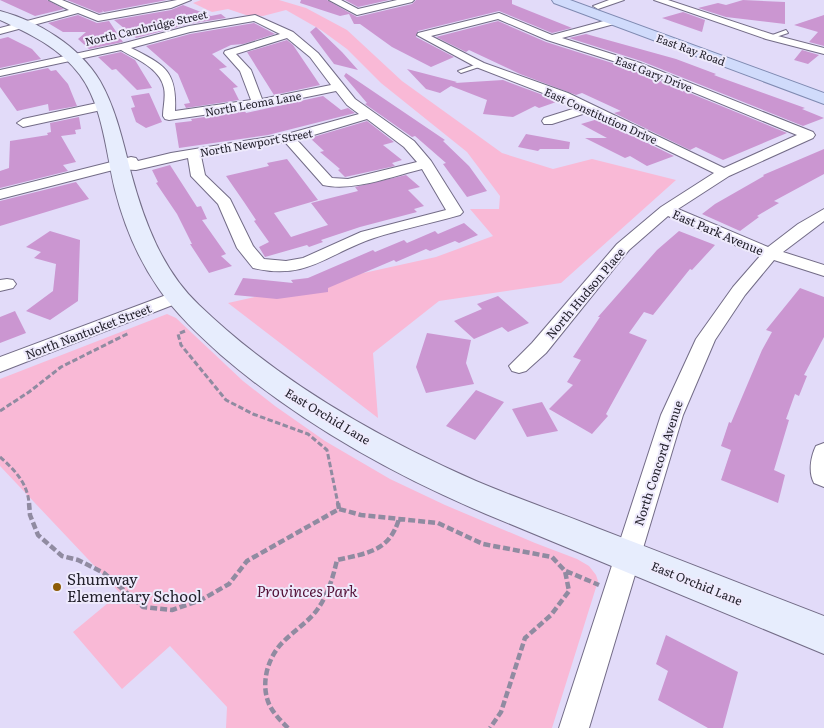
<svg xmlns="http://www.w3.org/2000/svg" width="824" height="728" viewBox="0 0 824 728" font-family="Literata,serif">
<style>
.green{fill:#f9b9d6}
.building{fill:#cb96d1}
.lines{fill:none;stroke-linecap:round;stroke-linejoin:round}
.lane-casing{stroke:#736c87;stroke-width:2}
.street-casing{stroke:#736c87;stroke-width:2}
.secondary-casing{stroke:#736c87;stroke-width:2}
.primary-casing{stroke:#7f8ab1;stroke-width:2}
.path-far1{stroke:#908ba1;stroke-width:3;stroke-dasharray:5.5 2.5;stroke-linecap:butt}
.path{stroke:#908ba1;stroke-width:4.5;stroke-dasharray:7 3;stroke-linecap:butt}
.lane{fill:#fff;fill-rule:evenodd}
.street{fill:#fff;fill-rule:evenodd}
.secondary{fill:#e7edfd;fill-rule:evenodd}
.primary{fill:#d0dbfb;fill-rule:evenodd}
.poi-dot{fill:#8d5b06;stroke:#eeeafc;stroke-width:2}
.labels{text-anchor:middle;dominant-baseline:central;stroke-width:4;stroke-linejoin:round;paint-order:stroke}
.far-street-label{font-size:11px;fill:#23212c;stroke:#eeeafc}
.street-label{font-size:12px;fill:#23212c;stroke:#eeeafc}
.near-poi-label{font-size:15px;fill:#23212c;stroke:#eeeafc;text-anchor:start}
.near-park-label{font-size:15px;font-style:italic;fill:#531036;stroke:#eeeafc}
</style>
<rect width="100%" height="100%" fill="#e2dbf9"/>
<!-- green -->
<path class="green" d="M201,0H279L306,8L347,30L402,81L502,153L553,169L592,159L676,180L561,283L439,301L373,353L378,418L228,303L436,257L493,236L470,209H499L500,196L467,152L381,83L347,49L321,30L286,10L263,16L246,15L228,9L212,12L193,3Z
M167,314L176,318L243,381L275,406L325,441L390,479L445,505L535,543L577,559L589,566L596,575L598,581L552,728H226L227,707L170,646L122,689L73,632L120,593L0,466V379Z"/>
<!-- building -->
<path class="building" d="M0,0H47L64,9L35,16Z
M67,0H167L104,12L102,10L103,12L99,13Z
M301,0H327L357,17L412,4L416,0H512V4L572,28L552,33L499,11L418,31L416,37L454,57L431,67L392,47L360,24H354L349,14L340,16L300,3Z
M345,0H389L358,7Z
M743,0L785,2V24L726,17L698,8L718,3L726,5Z
M183,5L211,16L221,14L226,18L189,24L136,38L114,20L171,10Z
M683,12L705,20L702,32L662,18Z
M78,15L97,23L109,21L123,42L89,49L78,39L86,32H63L48,23Z
M824,15V46L809,42L818,32L794,25Z
M498,21L546,42L631,69L787,133L723,160L696,147L690,150L614,113L621,111L582,93L576,95L520,74L469,50L466,52L436,37Z
M254,23L275,34L243,44L231,45L212,54L227,67L219,69L238,87L233,88L239,100L186,108L184,104L190,103L178,74L146,46L190,34Z
M316,27L342,52L358,70L334,64L310,32Z
M586,34L676,59L716,74L714,75L719,77L805,108L802,109L824,118L803,126L641,61L569,38Z
M8,37L32,49L41,59L0,68V39Z
M287,40L293,45L320,85L274,95L247,52Z
M802,50L819,55L808,64L794,60Z
M121,52L135,60L152,88L137,90L116,69L112,70L98,57Z
M48,68L51,71L56,70L68,84L77,106L49,111L48,104L17,111L0,87V78Z
M407,69L457,82L455,83L503,80L559,101L539,108L535,106L513,117L483,114L487,100L451,86L440,93L426,89Z
M346,73L445,140L443,141L469,166L487,191L467,197L443,164L446,163L415,136L412,137L365,104L367,103L344,76Z
M149,93L162,122L146,128L136,122L131,108L135,107L131,96Z
M323,96L341,110L348,108L355,113L268,135L179,148L175,123L192,121L191,119L245,111L246,113Z
M79,117L81,129L75,130L76,134L61,136L76,162L63,165L68,171L0,188V171L9,168L10,141L48,135L47,133L51,132L50,123Z
M598,119L674,156L647,166L630,156L625,158L585,138H607L581,124Z
M367,121L394,142L383,145L402,160L392,163L395,166L345,177L338,170L340,169L320,152L324,151L310,138Z
M526,134L570,142L569,149H540L538,151L518,147Z
M824,149V174L774,201L779,203L757,216L759,217L740,231L702,214L715,204L764,176L763,175Z
M287,159L318,200L274,213L291,237L328,225L311,203L358,191L355,187L406,175L420,187L408,190L424,206L414,209L417,212L360,227L321,240L323,242L309,247L307,245L265,257L259,247L269,242L254,221L256,220L244,202L226,176L269,166L267,163Z
M170,165L197,207L201,206L207,219L202,220L226,254L221,256L232,266L209,273L190,244H192L177,214L156,183L158,182L152,170Z
M76,182L89,199L0,226V201Z
M464,223L478,235L459,243L455,241L430,251L426,249L396,262L394,260L328,288V292L277,299L234,295L243,278L293,283L291,280L308,278L373,250L375,252L404,240L407,243L435,231L438,234Z
M50,231L80,240L78,301L50,320L26,311L53,291L56,264L34,258L41,252L26,247Z
M679,231L715,245L692,270L690,269L653,315L644,312L629,333L647,340L606,414L608,416L592,434L549,409L573,385L567,382L581,360L573,357L600,317H598L657,250Z
M800,288L824,297V337L804,375L807,376L799,396L795,394L786,419L789,420L774,470L785,475L778,503L721,480L731,450L721,446L729,422L731,423L762,350L772,332L766,330Z
M498,296L529,323L508,332L502,327L474,339L454,321L482,309L477,304Z
M15,311L26,333L0,343V317Z
M427,333L471,340L466,363L474,384L426,393L416,367Z
M476,390L504,402L475,440L446,426Z
M542,402L558,431L527,437L512,409Z
M666,635L738,672L723,728H708L658,700L668,671L656,664Z"/>
<g class="lines">
<!-- lane casing -->
<g class="lane-casing">
<path id="lane" d="M786,30L788,33L770,39L767,37Z
M480,63L483,65L482,66L461,73L458,71Z"/>
</g>
<!-- street casing -->
<g class="street-casing">
<path id="street" d="M49,0H62L99,15L177,0H191L171,8L98,21L78,13L0,34V28L69,10Z
M329,0H341L358,9L397,0H414L412,2L357,15Z
M609,0H624L598,9L593,6Z
M654,0H668L774,35L824,48V54L766,39Z
M499,13L552,35L615,18L618,19V23L562,38L640,63L813,132L815,135L813,138L729,176L678,209L768,247L798,224L824,209V221L783,252L824,265V276L774,260L745,295L715,340L683,415L589,728H559L661,415L696,339L733,287L760,256L668,216L629,250L546,353L526,371L519,373L512,371L509,366L532,343L617,244L661,207L714,173L589,112L552,124H544L542,121L544,118L579,107L476,67L417,35L418,33ZM498,19L547,40L632,67L797,135L724,168L568,93L484,63L431,36Z
M255,15L293,32L318,53L355,99L414,141L431,161L463,212L460,215C432,223 402,229 374,238C328,253 308,281 253,268L237,248L218,204L191,176L188,158L136,170L117,169L0,199V190L131,157L136,158L138,161L171,153L287,134L359,114L347,105L336,91L258,107L169,120L165,119L163,116C163,107 166,97 164,88C160,68 136,59 121,50L0,76V70L121,44L189,26ZM254,21L280,34L225,51L224,53L240,71L251,100L175,111C177,71 165,65 131,48L190,32ZM287,38L310,57L331,85L262,99L251,70L236,54ZM367,119L404,147L417,162L348,179L332,178L297,140ZM285,142L323,185C353,192 393,176 422,169L446,210L361,232L303,258L286,261L264,259L253,246L230,199L205,175L201,156Z
M102,102L106,103L108,106L106,109L23,127L17,123L23,119Z
M7,279L13,280L16,284L13,288L0,291V280Z
M177,291L183,293L186,297L183,301L0,372V357Z
M824,443V487L814,483C808,472 811,456 816,446Z"/>
</g>
<!-- secondary casing -->
<g class="secondary-casing">
<path id="secondary" d="M0,11C38,21 79,46 100,81C116,109 123,142 131,173C144,221 162,270 199,305C278,381 376,437 476,481C516,498 557,512 597,528C673,557 748,587 824,616V654L486,514C391,474 299,422 221,355C199,335 176,314 159,289C138,259 124,225 115,190C106,153 103,106 80,75C59,47 30,34 0,20Z"/>
</g>
<!-- primary casing -->
<g class="primary-casing">
<path id="primary" d="M552,0H570L824,93V104L554,3Z"/>
</g>
<!-- path-far1 -->
<path class="path-far1" d="M185,331L178,334L181,345L226,400L253,414L308,434L327,450L338,504
M0,411L29,392L61,367L129,333
M0,457C15,470 28,484 29,504"/>
<!-- path -->
<path class="path" d="M29,503L30,515L38,535L62,556L78,560L104,573L143,607L172,610L201,600L229,584L247,561L339,509L361,515L438,523L483,544L552,557L565,571L569,591L551,615L525,638L501,712L490,728
M338,503L339,509
M566,571L599,585
M288,728C281,721 273,713 269,704C260,683 268,656 284,641C295,630 308,622 317,610C328,595 333,577 337,560C367,553 389,552 399,519"/>
<!-- lane -->
<use href="#lane" class="lane"/>
<!-- street -->
<use href="#street" class="street"/>
<!-- secondary -->
<use href="#secondary" class="secondary"/>
<!-- primary -->
<use href="#primary" class="primary"/>
</g>
<!-- markers -->
<circle class="poi-dot" cx="57" cy="587" r="5"/>
<g class="labels">
<!-- far-street labels -->
<g class="far-street-label">
<text transform="translate(146 27) rotate(-13)">North Cambridge Street</text>
<text transform="translate(691 49) rotate(20)">East Ray Road</text>
<text transform="translate(654 73) rotate(21)">East Gary Drive</text>
<text transform="translate(253 103) rotate(-10)">North Leoma Lane</text>
<text transform="translate(601 115) rotate(24)">East Constitution Drive</text>
<text transform="translate(256 142) rotate(-10)">North Newport Street</text>
</g>
<!-- street labels -->
<g class="street-label">
<text transform="translate(718 232) rotate(23)">East Park Avenue</text>
<text transform="translate(585 293) rotate(-50)">North Hudson Place</text>
<text transform="translate(88 331) rotate(-21)">North Nantucket Street</text>
<text transform="translate(328 416) rotate(31)">East Orchid Lane</text>
<text transform="translate(658 463) rotate(-72)">North Concord Avenue</text>
<text transform="translate(697 583) rotate(22)">East Orchid Lane</text>
</g>
<!-- near-poi labels -->
<g class="near-poi-label">
<text x="67" y="578">Shumway<tspan x="67" dy="17">Elementary School</tspan></text>
</g>
<!-- near-park labels -->
<g class="near-park-label">
<text x="307" y="590">Provinces Park</text>
</g>
</g>
</svg>
